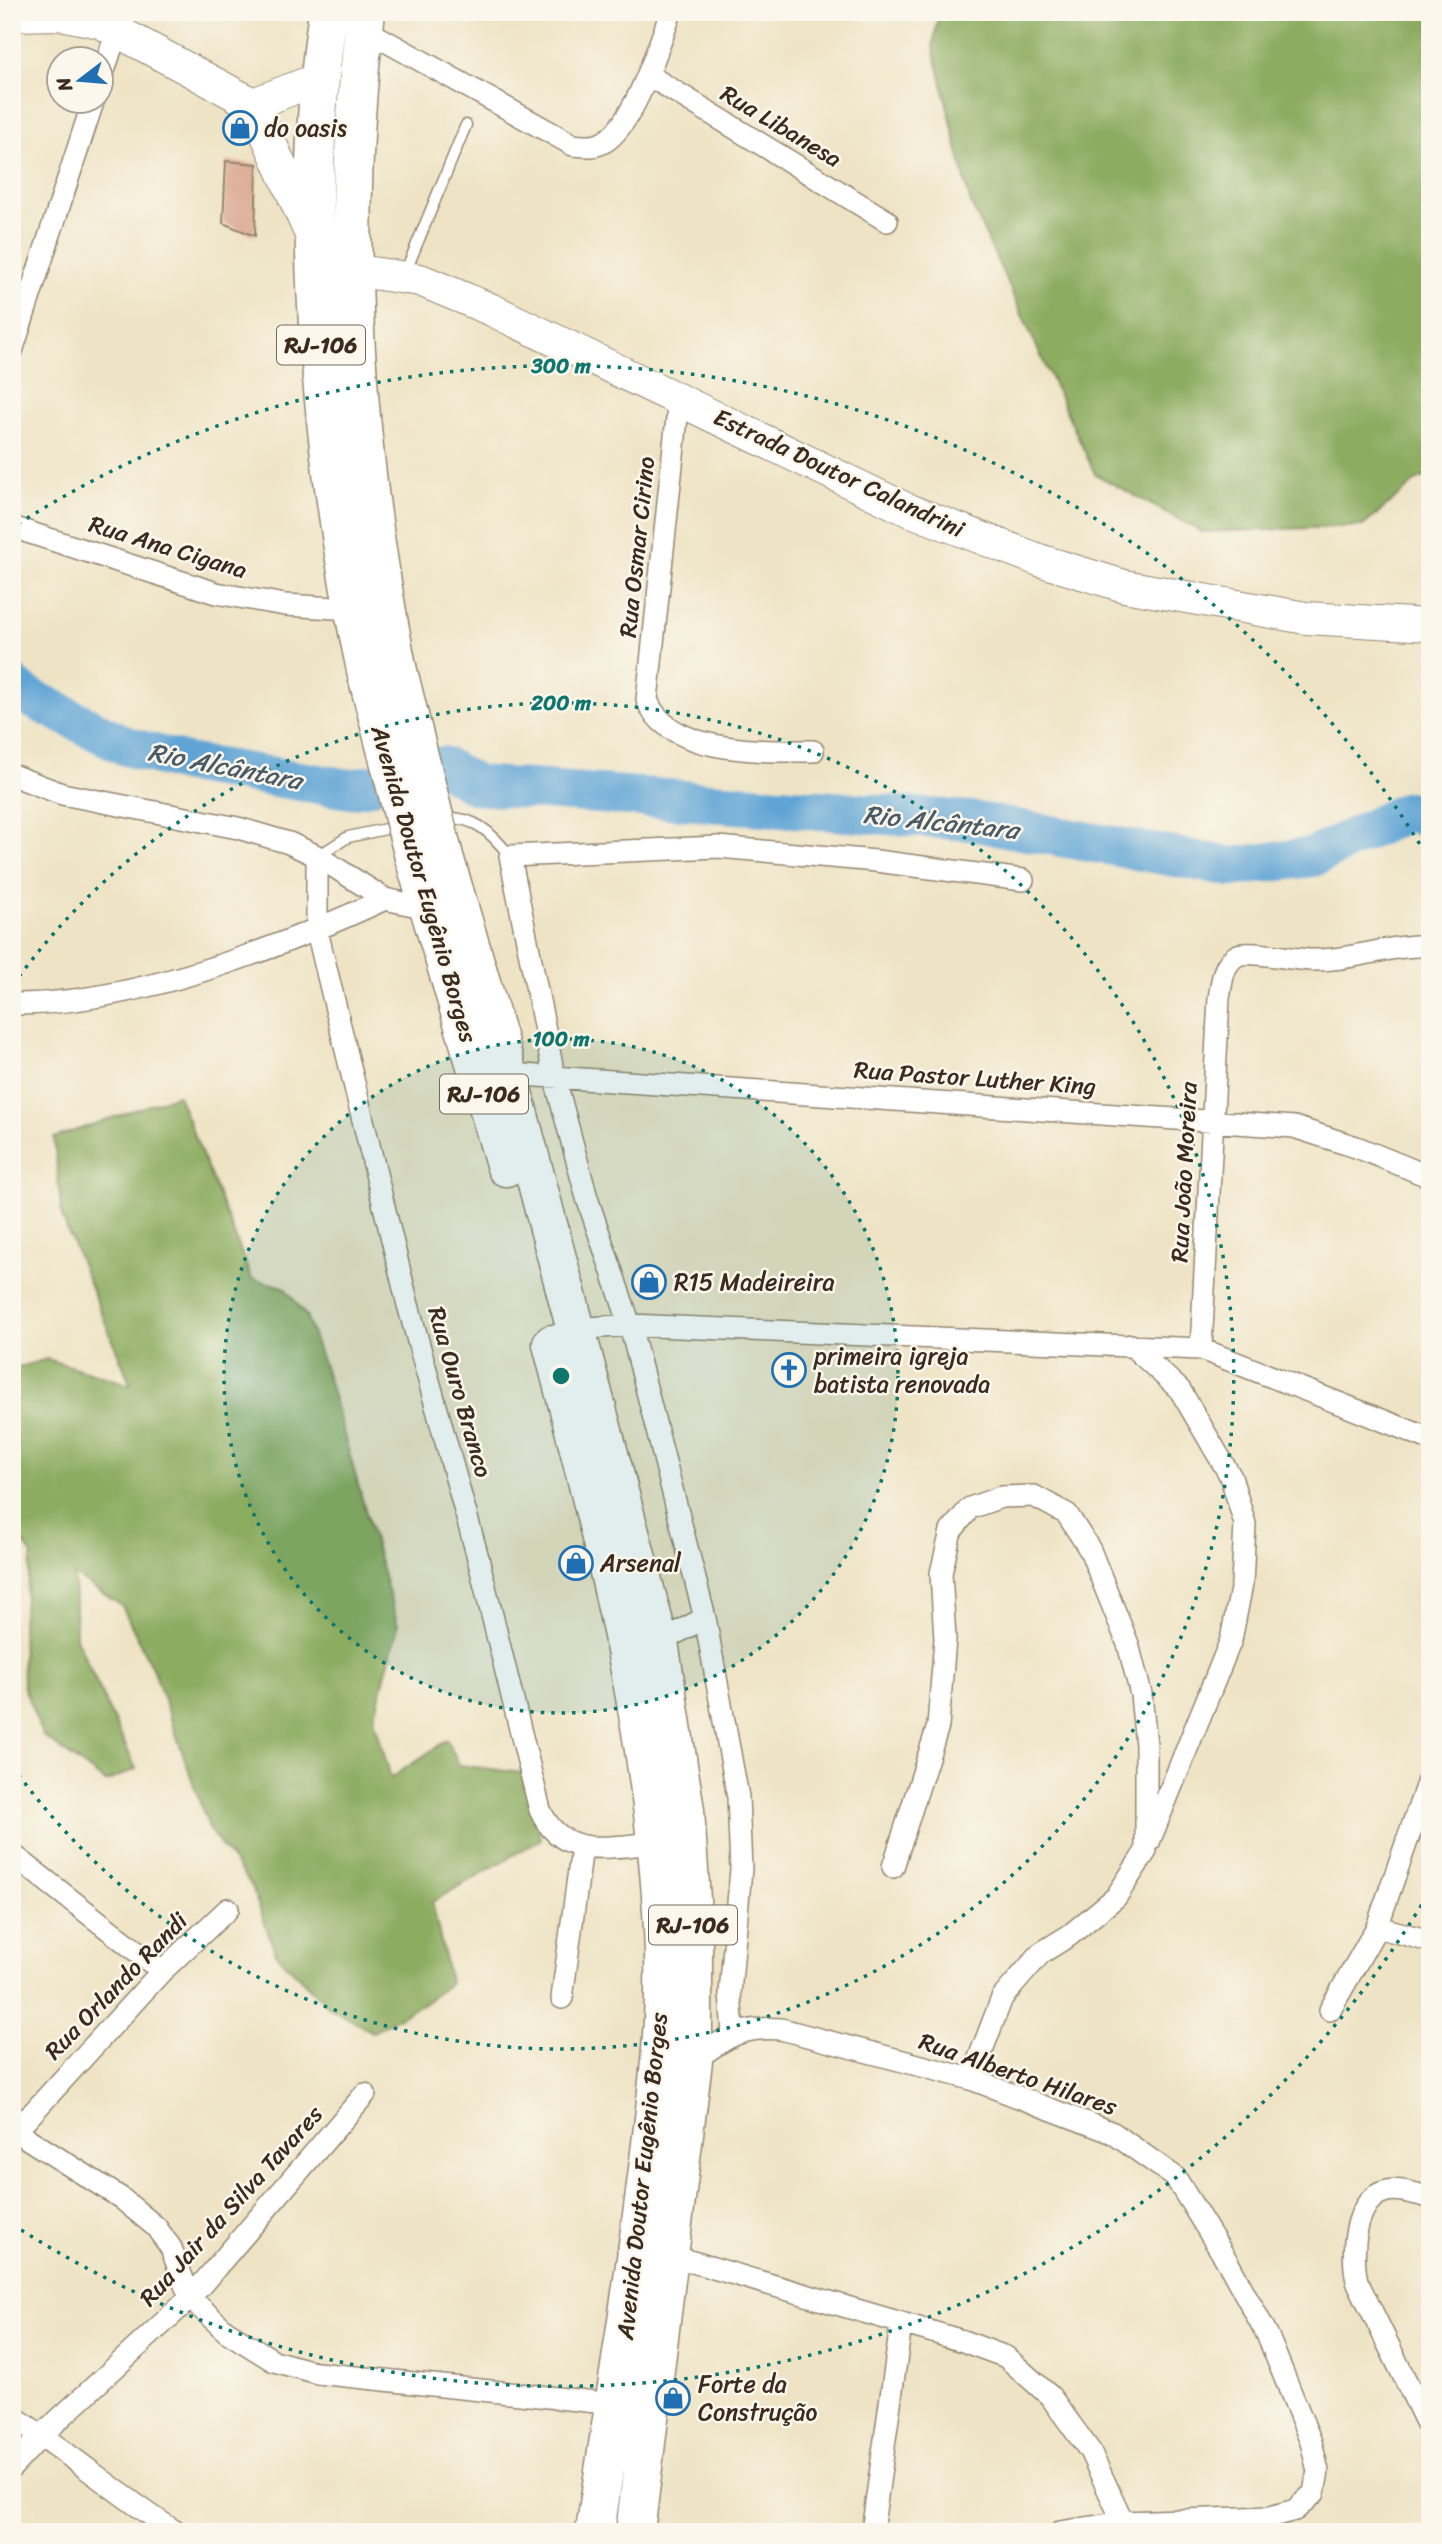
<svg xmlns="http://www.w3.org/2000/svg" width="1442" height="2544" viewBox="0 0 1442 2544" font-family="Sriracha,sans-serif">
<style>
.forest{fill:#8cac60;stroke:#646b3f;stroke-width:2}
.lines{fill:none;stroke-linecap:round;stroke-linejoin:round}
.river{stroke:#61a4d5;stroke-width:40}
.building{fill:#ddae99}
.lane-casing{stroke:#948671;stroke-width:13}
.street-casing{stroke:#948671;stroke-width:24}
.secondary-casing{stroke:#948671;stroke-width:34}
.highway-casing{stroke:#948671;stroke-width:41}
.lane{stroke:#fff;stroke-width:10}
.street{stroke:#fff;stroke-width:21}
.secondary{stroke:#fff;stroke-width:32}
.highway{stroke:#fff;stroke-width:38}
.highway-bridge-casing{stroke:#948671;stroke-width:41;stroke-linecap:butt}
.highway-bridge{stroke:#fff;stroke-width:38}
.ring{fill:none;stroke:#0f766e;stroke-width:3.5;stroke-dasharray:3.5 7}
.labels{text-anchor:middle;dominant-baseline:central;stroke-width:5;stroke-linejoin:round;paint-order:stroke}
.shield{fill:#fbf7ec;stroke:#75685c;stroke-width:2}
.shield-label{font-size:23px;font-weight:bold;fill:#3b2a1e}
.street-label{font-size:24px;fill:#3b2a1e;stroke:#fbf7ec}
.poi-label{font-size:24px;fill:#3b2a1e;stroke:#fbf7ec;text-anchor:start}
.water-label{font-size:26px;font-style:italic;fill:#4a5b67;stroke:#fbf7ec}
.centre{fill:#0f766e;stroke:#fbf7ec;stroke-width:3.5}
.ring-label{font-size:21px;text-anchor:middle;font-weight:bold;fill:#0f766e;stroke:#fbf7ec;stroke-width:5;stroke-linejoin:round;paint-order:stroke}
</style>
<rect width="100%" height="100%" fill="#fbf7ec"/>
<filter id="ink" filterUnits="userSpaceOnUse"><feTurbulence type="fractalNoise" baseFrequency=".0143" numOctaves="2"/><feDisplacementMap in="SourceGraphic" scale="14" xChannelSelector="R" yChannelSelector="G"/><feConvolveMatrix kernelMatrix="1 2 1 2 8 2 1 2 1" color-interpolation-filters="sRGB"/></filter>
<filter id="wash" filterUnits="userSpaceOnUse"><feTurbulence type="fractalNoise" baseFrequency=".00686" numOctaves="4" result="noise"/><feDisplacementMap in="SourceGraphic" scale="28" xChannelSelector="R" yChannelSelector="G"/><feGaussianBlur stdDeviation="1.57" result="paint"/><feColorMatrix in="noise" values="0 0 0 0 0 0 0 0 0 0 0 0 0 0 0 0 0 1.4 0 .05"/><feComposite in="paint" operator="in"/></filter>
<g filter="url(#wash)">
<rect width="100%" height="100%" fill="#eee3c4"/>
<!-- forest -->
<path class="forest" d="M939,12H1430V475L1417,480L1363,526L1202,532L1095,474L970,201L933,46Z
M178,1095L252,1279L284,1287L306,1316L327,1375L398,1626L374,1719L391,1778L447,1740L459,1765L522,1773L541,1839L432,1902L450,1983L427,2001L373,2032L330,2008L276,1954L251,1885L210,1831L155,1674L122,1606L74,1575L76,1638L136,1769L106,1782L43,1736L23,1685L22,1621L32,1555L18,1535L12,1533V1369L47,1359L131,1385L62,1217L54,1138Z"/>
<g class="lines">
<!-- river -->
<path class="river" d="M12,684L25,695L126,746L186,763L350,789L370,785
M443,766L476,785L971,821L1232,867L1313,857L1408,811L1430,818"/>
</g>
<g id="blocks">
<!-- building -->
<path class="building" d="M226,161L257,164L255,236L223,223Z"/>
</g>
</g>
<g filter="url(#ink)">
<use href="#blocks" fill-opacity="0" stroke="#948671" stroke-width="2"/>
<g class="lines">
<!-- lane casing -->
<g class="lane-casing">
<path id="lane" d="M405,273L466,125
M440,819C473,814 491,832 510,856
M318,856L348,837L400,826"/>
</g>
<!-- street casing -->
<g class="street-casing">
<path id="street" d="M364,29L573,145C584,146 594,148 604,142C634,125 659,45 671,12
M648,75L887,221
M102,77L123,12
M12,351L93,102
M679,399L647,700C668,755 764,751 813,751
M12,527L216,593L285,605L352,609
M12,775L62,794L238,828L289,843L317,856L385,899L427,908
M317,856V931L408,1305L477,1554L540,1810C563,1861 610,1846 656,1843
M12,1004C131,1005 277,949 385,899
M508,1074L1294,1127L1359,1148L1430,1177
M575,1329L630,1325L1201,1349L1430,1439
M1131,1345L1180,1390L1231,1477L1245,1524L1242,1584L1231,1640L1149,1842
M1201,1349L1219,998C1222,983 1222,963 1238,955C1249,950 1295,960 1312,960C1351,961 1391,944 1430,946
M659,1642L705,1618
M12,1854L162,1971
M893,1867L938,1726L945,1639L941,1573L951,1531L970,1508L1001,1497L1034,1496L1067,1514L1090,1550L1128,1644L1141,1694L1146,1745V1851L1116,1897L1070,1935L1041,1953L1002,1998L971,2079
M1377,1927L1430,1941
M562,1998L582,1847
M1330,2010L1377,1927L1430,1775
M733,2033L730,1993L741,1869L738,1797L705,1618L630,1325L587,1198L554,1075L510,856L718,847L876,861L1023,880
M693,2061C726,2038 739,2026 781,2029L971,2079L1113,2133L1175,2177L1227,2261L1267,2334L1311,2442L1318,2471L1314,2493L1295,2510L1270,2517L1123,2522L1060,2532
M12,2129L121,2198L156,2227L171,2248L190,2298L226,2331L274,2361L317,2373L615,2404
M16,2131L162,1971L228,1909
M1430,2197C1417,2195 1400,2188 1387,2191C1353,2198 1351,2255 1357,2281L1430,2430
M669,2255L963,2341L1006,2357L1050,2396L1090,2451L1123,2522
M12,2416C69,2452 119,2496 176,2532
M12,2467L42,2435L190,2298L365,2094
M872,2532L901,2325"/>
</g>
<!-- secondary casing -->
<g class="secondary-casing">
<path id="secondary" d="M12,15L61,14L100,22L253,104L312,237
M253,104L318,79
M351,270L420,280L492,310L906,509L1039,560L1124,586L1306,618L1430,625"/>
</g>
<!-- highway casing -->
<g class="highway-casing">
<path id="highway" d="M328,12C297,218 323,472 367,675
M366,12C338,231 355,451 397,667
M443,853L508,1074L659,1642L685,1810L693,1930V2061L635,2532
M414,857L506,1167
M552,1344C604,1545 658,1746 664,1955C666,2023 657,2094 649,2161C634,2285 613,2408 595,2532"/>
</g>
<!-- lane -->
<use href="#lane" class="lane"/>
<!-- street -->
<use href="#street" class="street"/>
<!-- secondary -->
<use href="#secondary" class="secondary"/>
<!-- highway -->
<use href="#highway" class="highway"/>
<!-- highway-bridge casing -->
<g class="highway-bridge-casing">
<path id="highway-bridge" d="M397,667L443,853
M367,675L414,857"/>
</g>
<!-- highway-bridge -->
<use href="#highway-bridge" class="highway-bridge"/>
</g>
</g>
<!-- distance rings -->
<circle cx="561" cy="1376" r="337" fill="#0f766e" fill-opacity=".12"/>
<g class="ring">
<circle cx="561" cy="1376" r="337"/>
<path d="M13 985A673 673 0 1 1 13 1767"/>
<path d="M1427 1896A1010 1010 0 0 1 18 2228M18 524A1010 1010 0 0 1 1427 856"/>
</g>
<!-- icons -->
<defs>
<g id="shop-ring" transform="scale(1.75)"><circle r="9.5" fill="#fbf7ec" stroke="#1f6fb2" stroke-width="1.5"/><path d="M-5-2.5h2.3a2.7 3.5 0 0 1 5.4 0H5L5.5 6h-11ZM-1.5-2.5h3a1.5 2.3 0 0 0-3 0Z" fill="#1f6fb2"/></g>
<g id="church-ring" transform="scale(1.75)"><circle r="9.5" fill="#fbf7ec" stroke="#1f6fb2" stroke-width="1.5"/><path d="M-1.2-6h2.4v3.5h3.3v2.4h-3.3V6h-2.4V-.1h-3.3v-2.4h3.3Z" fill="#1f6fb2"/></g>
</defs>
<g fill-rule="evenodd">
<use href="#shop-ring" x="240" y="128"/>
<use href="#shop-ring" x="649" y="1282"/>
<use href="#church-ring" x="789" y="1370"/>
<use href="#shop-ring" x="576" y="1563"/>
<use href="#shop-ring" x="673" y="2398"/>
</g>
<g class="labels">
<!-- shield labels -->
<g class="shield">
<rect x="277" y="325.5" width="88" height="39" rx="5"/>
<rect x="440" y="1074.5" width="88" height="39" rx="5"/>
<rect x="649" y="1905.5" width="88" height="39" rx="5"/>
</g>
<g class="shield-label">
<text x="321" y="345">RJ-106</text>
<text x="484" y="1094">RJ-106</text>
<text x="693" y="1925">RJ-106</text>
</g>
<!-- street labels -->
<g class="street-label">
<text transform="translate(781 126) rotate(31)">Rua Libanesa</text>
<text transform="translate(839 473) rotate(25)">Estrada Doutor Calandrini</text>
<text transform="translate(168 547) rotate(17)">Rua Ana Cigana</text>
<text transform="translate(637 547) rotate(-84)">Rua Osmar Cirino</text>
<text transform="translate(424 884) rotate(74)">Avenida Doutor Eugênio Borges</text>
<text transform="translate(975 1078) rotate(4)">Rua Pastor Luther King</text>
<text transform="translate(1184 1172) rotate(-87)">Rua João Moreira</text>
<text transform="translate(460 1392) rotate(74)">Rua Ouro Branco</text>
<text transform="translate(116 1986) rotate(-46)">Rua Orlando Randi</text>
<text transform="translate(1018 2074) rotate(19)">Rua Alberto Hilares</text>
<text transform="translate(642 2176) rotate(-84)">Avenida Doutor Eugênio Borges</text>
<text transform="translate(231 2206) rotate(-48)">Rua Jair da Silva Tavares</text>
</g>
<!-- poi labels -->
<g class="poi-label">
<text x="264" y="128">do oasis</text>
<text x="674" y="1282">R15 Madeireira</text>
<text x="814" y="1356">primeira igreja<tspan x="814" dy="28">batista renovada</tspan></text>
<text x="600" y="1563">Arsenal</text>
<text x="698" y="2384">Forte da<tspan x="698" dy="28">Construção</tspan></text>
</g>
<!-- water labels -->
<g class="water-label">
<text transform="translate(225 766) rotate(11)">Rio Alcântara</text>
<text transform="translate(941 822) rotate(6)">Rio Alcântara</text>
</g>
</g>
<circle cx="561" cy="1376" r="10" class="centre"/>
<g class="ring-label">
<text x="561" y="373">300 m</text>
<text x="561" y="710">200 m</text>
<text x="561" y="1046">100 m</text>
</g>
<!-- margin -->
<rect width="1442" height="2544" fill="none" stroke="#fbf7ec" stroke-width="42"/>
<!-- north arrow -->
<g transform="translate(80 80) rotate(254)"><circle r="33" fill="#fbf7ec" stroke="#aea59a" stroke-width="2"/>
<path d="M0-5L12 26L0 18L-12 26Z" fill="#1f6fb2"/>
<text y="-10" font-size="19" font-weight="bold" text-anchor="middle" fill="#3b2a1e">N</text>
</g>
</svg>
